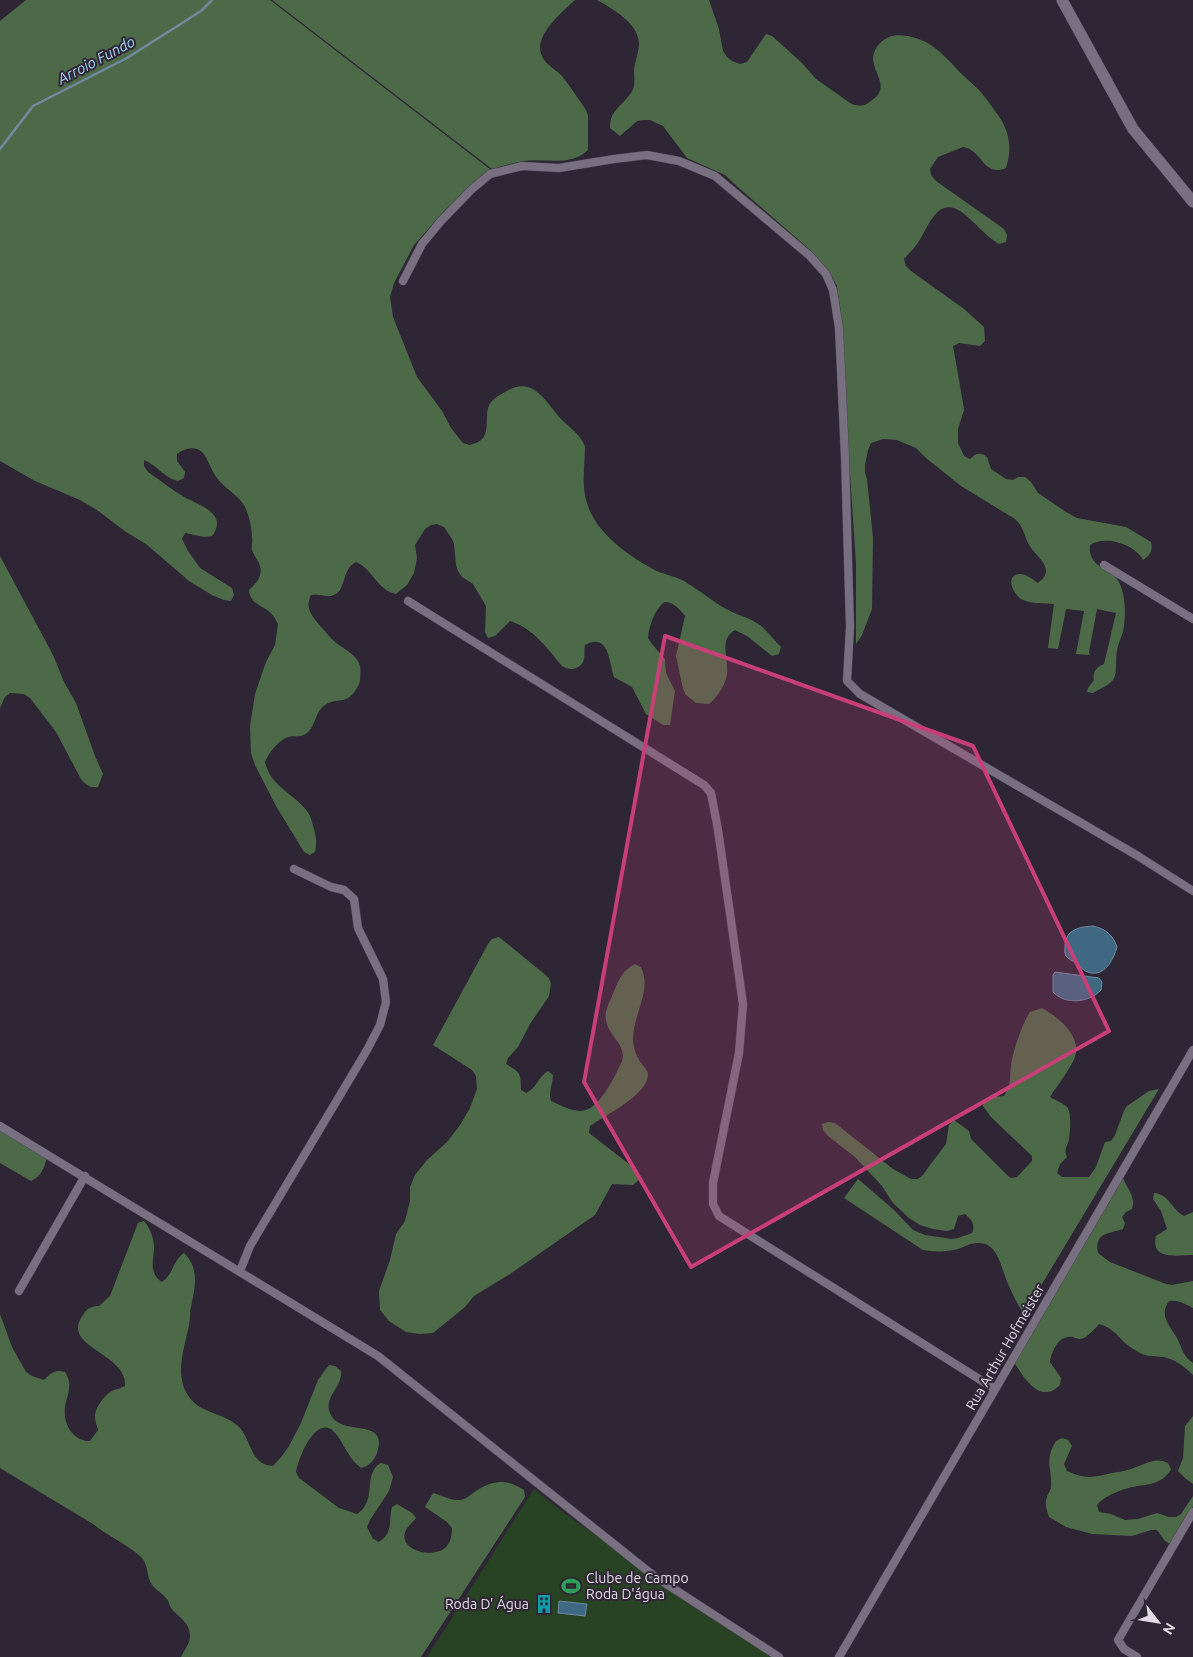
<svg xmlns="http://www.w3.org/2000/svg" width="1193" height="1657" viewBox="0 0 1193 1657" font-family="Ubuntu,sans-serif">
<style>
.green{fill:#284224}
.forest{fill:#4c6a48}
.water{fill:#3f6883;stroke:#708aa0}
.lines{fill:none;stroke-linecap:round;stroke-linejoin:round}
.stream{stroke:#708aa0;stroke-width:2.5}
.minor-casing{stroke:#4c4450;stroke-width:9}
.secondary-casing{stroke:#4c4450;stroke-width:12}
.minor{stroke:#786f80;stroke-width:8}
.secondary{stroke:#786f80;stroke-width:11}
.marked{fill:#c83f77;fill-opacity:0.2;stroke:#c83f77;stroke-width:4;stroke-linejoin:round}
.labels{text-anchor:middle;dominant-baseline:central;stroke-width:4;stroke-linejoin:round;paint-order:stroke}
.street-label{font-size:14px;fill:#e1dbe5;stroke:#2f2635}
.poi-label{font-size:14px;fill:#e1dbe5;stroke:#2f2635;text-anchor:start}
.water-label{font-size:15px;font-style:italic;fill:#a1d5f9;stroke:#2f2635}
</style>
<rect width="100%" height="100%" fill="#2f2635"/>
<!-- green -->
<path class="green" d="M534,1489L568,1516L774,1657H427Z"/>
<!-- forest -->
<path class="forest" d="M26,0H270L491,170L482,176L445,210L414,245L394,283L390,297L393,317L417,377L442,411L451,428L463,443L470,445C476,443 483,441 485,434C488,426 486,416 488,408C491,399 498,396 505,392C529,377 541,394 555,412C564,425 578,430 585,446C585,465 581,485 587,503C596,534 631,558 659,572C667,575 676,577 684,581C701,591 715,604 732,612C742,616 751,619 760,625C767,631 774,640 781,647L779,654L772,656L747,636L735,630C718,640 729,658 727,674C725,686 718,696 709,704L696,703L686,695L683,689L676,656L685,616C679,608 673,602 664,602C654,611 649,626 648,638L652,644L665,659L666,673L675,691L670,725H663L646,714L632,687L614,677C609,662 609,632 585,645C584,649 585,655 584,659C581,670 570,671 562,666C547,648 533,628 510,621L495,636L488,638L485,632L486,606L473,584L462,577L458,571L456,565L454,544L452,539L444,527L437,524L431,525L425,529L415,545L417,558L414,573L407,585L396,594C377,590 373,569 356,562C340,570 348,592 331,596C324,597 318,593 311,595C304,609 313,617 322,628C327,633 330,638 335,642C343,649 357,654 360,666C361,670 360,677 360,681C359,685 357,688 355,691C346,705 336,697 325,705C315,711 316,726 307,733C301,738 294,735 288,737C278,741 269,752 265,762C271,787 292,792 307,811C311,816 312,823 314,829C316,837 317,843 315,852L310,855L304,852L276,806L255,765L251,753L250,726L255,694L266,662L275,645L278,624C276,620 274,616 271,613C262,605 250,604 249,590C253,586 259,581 260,575C263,564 255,559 252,550C251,546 253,542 252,538C252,528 249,514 244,505C237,494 225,489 217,478C211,471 208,458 202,452C194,445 184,449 177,454V461L185,472L184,478L178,481C164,478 157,465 144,460V466L148,472C160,480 172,490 184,497C199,505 229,514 212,536L204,537L185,533L182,539L188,551L200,568L232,588L234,595L231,601L224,600L212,595L189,581L146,544L126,532L97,510L80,500L35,481L0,461V21Z
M272,0H575C563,11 532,37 542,56C545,64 555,69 561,75C570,86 578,98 586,110L588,116V150C571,167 545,158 523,161C513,163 503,166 492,169Z
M597,0H709L719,29L723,51L727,57L732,61L740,64L747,62L766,34L772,36L802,63L816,79L850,103C858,107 864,107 871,101C894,86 868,70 874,53C876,46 882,40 889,37C902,32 924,39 935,48C942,53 948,60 954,66C962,75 971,82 979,90C985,97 990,104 995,111C1009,129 1013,146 1006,168C986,176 984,158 971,150C969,148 966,148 963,147L938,157L930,169L931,175L936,181L1004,229L1007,235L1006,242L999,244C985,236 976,223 963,213C938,195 930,224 919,241C915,248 909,253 904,259L906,266L911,271L964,309L984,327L985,341L980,346L959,343L953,346L963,403L964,410L958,429V443L964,456L970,459C976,453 980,452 987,457L991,469L1006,479L1013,480L1018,477H1025L1031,482L1038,493L1066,512L1077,518L1126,527L1151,542C1153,551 1150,555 1143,560C1135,544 1105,535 1090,545C1088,569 1110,566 1119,582C1126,596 1126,617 1123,632C1121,638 1118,644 1117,650C1115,659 1118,673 1113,680C1108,686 1099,689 1093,693L1087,692L1088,688L1094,680C1092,671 1097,667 1104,664L1116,613L1097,609L1089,652L1090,655L1076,654L1084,611L1066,609L1058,649L1048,648L1054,604C1044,603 1032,604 1023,600C1013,595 1004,575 1020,574C1027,574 1033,580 1038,583C1058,568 1035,557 1028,543C1024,534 1023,526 1015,519L961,486L926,458L916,448L897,440L883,439L871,443L868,450L865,465V473L867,479L873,538L872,609L862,635L856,644V564L844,383L842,322L837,286L828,270L809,249L739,188L725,175L687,158L663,126L650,120H644L637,121L620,136L610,128C609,111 623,105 631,93C636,86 634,78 634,70C635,61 639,52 639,43C638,23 613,9 597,0Z
M0,556L53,655L64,682L76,703L95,756L103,774L98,787C90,788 86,785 81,779L56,732L30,698L24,694L10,693L5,697L0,708Z
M499,937L548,977L551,983L549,996L530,1024L518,1047L508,1058L506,1064C520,1072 521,1073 521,1090L526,1093C537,1088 538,1077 548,1071L553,1075C553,1084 548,1092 551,1101C560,1105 571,1111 581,1111C599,1111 615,1076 622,1061C627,1044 608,1036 606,1020C604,1009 611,1000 614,991C619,979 623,970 635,964L641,967C652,991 634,1012 633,1038C633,1046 635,1053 639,1060C645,1069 652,1072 645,1084C635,1101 606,1115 590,1126L589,1133L629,1164L641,1178L633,1185L612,1184L595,1215L510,1274L474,1296L465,1307L433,1333L420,1334L406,1332L389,1321L380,1310L379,1291L390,1260L396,1234L405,1221L410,1201V1187L415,1175L427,1160L448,1141L460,1125L470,1108L477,1089L476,1076L472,1070L433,1045L488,944L492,939Z
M1042,1008C1058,1017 1082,1036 1075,1057C1071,1068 1057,1086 1050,1097C1055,1100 1063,1103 1067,1107C1072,1113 1070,1132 1069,1139C1068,1146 1063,1149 1067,1157L1060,1164L1057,1173L1062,1177H1089L1096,1167L1105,1142L1111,1141L1115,1135L1124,1111L1127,1106L1149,1091L1159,1089L1024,1314C1017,1304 1011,1291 1006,1279C1001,1266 997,1241 977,1243C970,1243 964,1247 958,1249C947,1252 934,1252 923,1250L844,1198L858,1179L894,1210L913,1230L925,1235L952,1239L958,1238L972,1233C976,1225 971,1219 965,1214L958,1216L954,1229L947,1231L933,1229L920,1225L909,1218L893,1203L882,1186L855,1157L828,1136L823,1130L822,1124L828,1122L835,1123L893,1169L911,1179H918L923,1175L930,1165L946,1144L949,1125L954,1120L969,1131L971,1139L1008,1176L1011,1178L1017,1177L1032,1161V1156L991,1117L983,1106L985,1099L991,1097L1004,1096C1012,1083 1009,1080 1011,1066C1012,1053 1023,1022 1030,1012Z
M0,1129L47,1157C44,1168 42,1176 31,1181L0,1163Z
M1121,1178H1123C1127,1189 1136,1196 1132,1209L1126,1212L1122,1217L1125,1223L1123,1229C1109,1234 1094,1232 1098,1253L1110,1262L1166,1284L1172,1285L1193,1281V1308C1185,1304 1178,1300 1169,1301C1158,1317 1171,1326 1178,1340C1182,1349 1184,1357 1193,1363V1375C1184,1366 1175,1359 1163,1357C1155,1356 1148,1357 1140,1353C1135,1350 1128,1346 1124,1342C1116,1334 1111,1327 1099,1324C1095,1329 1089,1335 1084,1338C1077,1341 1074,1336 1068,1337C1058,1337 1051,1353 1050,1362L1061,1378L1060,1385C1040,1405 1024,1378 1014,1362Z
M1154,1193C1169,1194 1172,1210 1184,1216L1193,1212V1255C1178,1255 1150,1261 1156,1236L1167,1229L1161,1211L1153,1199Z
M144,1221C150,1228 154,1238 154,1247C154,1260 148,1273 162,1282C173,1275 173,1260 184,1253C200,1269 195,1287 191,1307C190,1311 190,1314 190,1318C187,1344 172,1372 189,1397C201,1414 226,1413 240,1428C252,1442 250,1464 273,1466L282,1456L289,1446L301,1423L318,1380L329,1365L335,1366L341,1371C343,1387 323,1397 330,1413C340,1439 389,1415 377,1453C374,1461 369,1466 361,1468C356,1464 351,1459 348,1453C343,1446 339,1435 332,1430C314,1417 298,1460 296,1472L299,1478L339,1508L357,1514C378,1501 362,1473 381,1463L388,1465L393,1477L389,1491L370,1520L367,1527L373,1539L379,1542C394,1532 388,1522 392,1507L397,1504L412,1513L416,1518C413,1522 408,1526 406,1530C396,1551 436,1560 447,1546C451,1541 452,1534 452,1528L447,1522L425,1507L433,1493C441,1495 451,1501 460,1500C465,1500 469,1496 473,1493C492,1480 505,1478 524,1490L525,1497L421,1657H181C184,1650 190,1644 190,1636C190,1622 178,1617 171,1608C169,1605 169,1600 166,1598C162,1593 156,1590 152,1585C146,1576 149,1565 141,1557C129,1545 107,1536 93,1524L0,1468V1314L12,1347L26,1372L32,1376L44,1380C51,1373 55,1369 65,1372C68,1377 70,1382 69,1387C69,1394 66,1400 65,1407C63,1423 72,1441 90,1441L98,1430C97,1426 95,1421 95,1417C95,1407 105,1394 114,1390C118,1389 121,1388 125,1386C128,1353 59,1347 83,1315C87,1308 92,1306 99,1306L110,1296L138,1223Z
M1193,1416V1484L1185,1478L1178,1471L1183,1458L1185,1426Z
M1062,1438L1068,1440L1072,1446L1064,1464L1067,1471C1085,1479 1093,1478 1112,1473C1118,1472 1125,1471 1131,1469C1144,1465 1155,1456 1168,1463L1171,1469C1163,1483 1152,1484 1137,1486C1125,1488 1105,1495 1097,1505L1099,1512L1111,1514L1125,1520L1138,1519L1157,1513L1169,1517H1176L1181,1514L1193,1496V1506L1170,1544L1165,1541L1157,1530H1151L1132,1536L1092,1534L1066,1527L1049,1517C1047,1510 1044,1504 1047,1497C1048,1493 1051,1491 1051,1486C1052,1466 1044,1461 1056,1441Z"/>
<!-- water -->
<path class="water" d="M1093,926C1106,929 1113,935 1117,947C1114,958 1106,975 1092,973C1086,973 1080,967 1076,963C1073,961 1068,959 1066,956C1064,954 1065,948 1065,945C1066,929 1080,927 1093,926Z
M1055,972L1099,978L1102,982L1101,990C1089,1003 1065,1005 1053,992V975Z
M559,1601L587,1604L585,1616L558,1613Z"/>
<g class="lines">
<!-- stream -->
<path class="stream" d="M0,149L33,106L127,58L201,11L212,0"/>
<!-- minor casing -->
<g class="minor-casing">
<path id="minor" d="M403,281L422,244L441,221L471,190L490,174L522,166L559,168L614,159L647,155L679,161L715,176L810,256L826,274L833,290L839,328L845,457L850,627L847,681L860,694L1138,856L1193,891
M1104,565L1193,619
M408,601L704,785L711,793L718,830L743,1004L739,1053L713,1183V1204L719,1216L995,1389
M0,1126L378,1356L654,1576L779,1657
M240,1271L250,1246L367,1050L380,1025L386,1002L383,979L358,928L354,899L344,890L331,887L294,869
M19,1291L85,1176
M839,1657L1193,1050
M1137,1657L1124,1649L1118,1640L1193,1512"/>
</g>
<!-- secondary casing -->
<g class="secondary-casing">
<path id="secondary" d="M1062,0L1133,129L1193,202"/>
</g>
<!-- minor -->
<use href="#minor" class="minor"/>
<!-- secondary -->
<use href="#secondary" class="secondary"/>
</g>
<!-- marked area -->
<path class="marked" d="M665,636L973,746L1109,1031L691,1267L584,1082Z"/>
<!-- icons -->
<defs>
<g id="stadium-bare" transform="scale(1.5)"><path d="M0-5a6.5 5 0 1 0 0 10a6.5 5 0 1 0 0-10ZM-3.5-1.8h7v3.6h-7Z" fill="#2e9e5b" stroke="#2f2635" stroke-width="2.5" paint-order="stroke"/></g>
<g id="building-bare" transform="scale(1.5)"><path d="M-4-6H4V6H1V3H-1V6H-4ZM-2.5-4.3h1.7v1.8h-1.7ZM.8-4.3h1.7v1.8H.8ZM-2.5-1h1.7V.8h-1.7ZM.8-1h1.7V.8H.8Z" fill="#0f9aa8" stroke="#2f2635" stroke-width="2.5" paint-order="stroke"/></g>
</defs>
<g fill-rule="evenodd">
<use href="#stadium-bare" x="571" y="1586"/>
<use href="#building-bare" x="544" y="1604"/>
</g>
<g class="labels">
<!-- street labels -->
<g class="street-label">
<text transform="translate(1005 1347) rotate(-60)">Rua Arthur Hofmeister</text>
</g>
<!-- poi labels -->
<g class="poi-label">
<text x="586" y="1578">Clube de Campo<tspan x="586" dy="16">Roda D'água</tspan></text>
<text x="529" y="1604" text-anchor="end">Roda D' Água</text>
</g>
<!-- water labels -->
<g class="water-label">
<text transform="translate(96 60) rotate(-28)">Arroio Fundo</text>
</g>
</g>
<!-- north arrow -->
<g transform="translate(1158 1622) rotate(121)" stroke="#2f2635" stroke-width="4" paint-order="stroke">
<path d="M0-4L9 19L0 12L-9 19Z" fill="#e1dbe5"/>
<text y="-8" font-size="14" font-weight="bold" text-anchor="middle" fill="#e1dbe5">N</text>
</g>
</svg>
